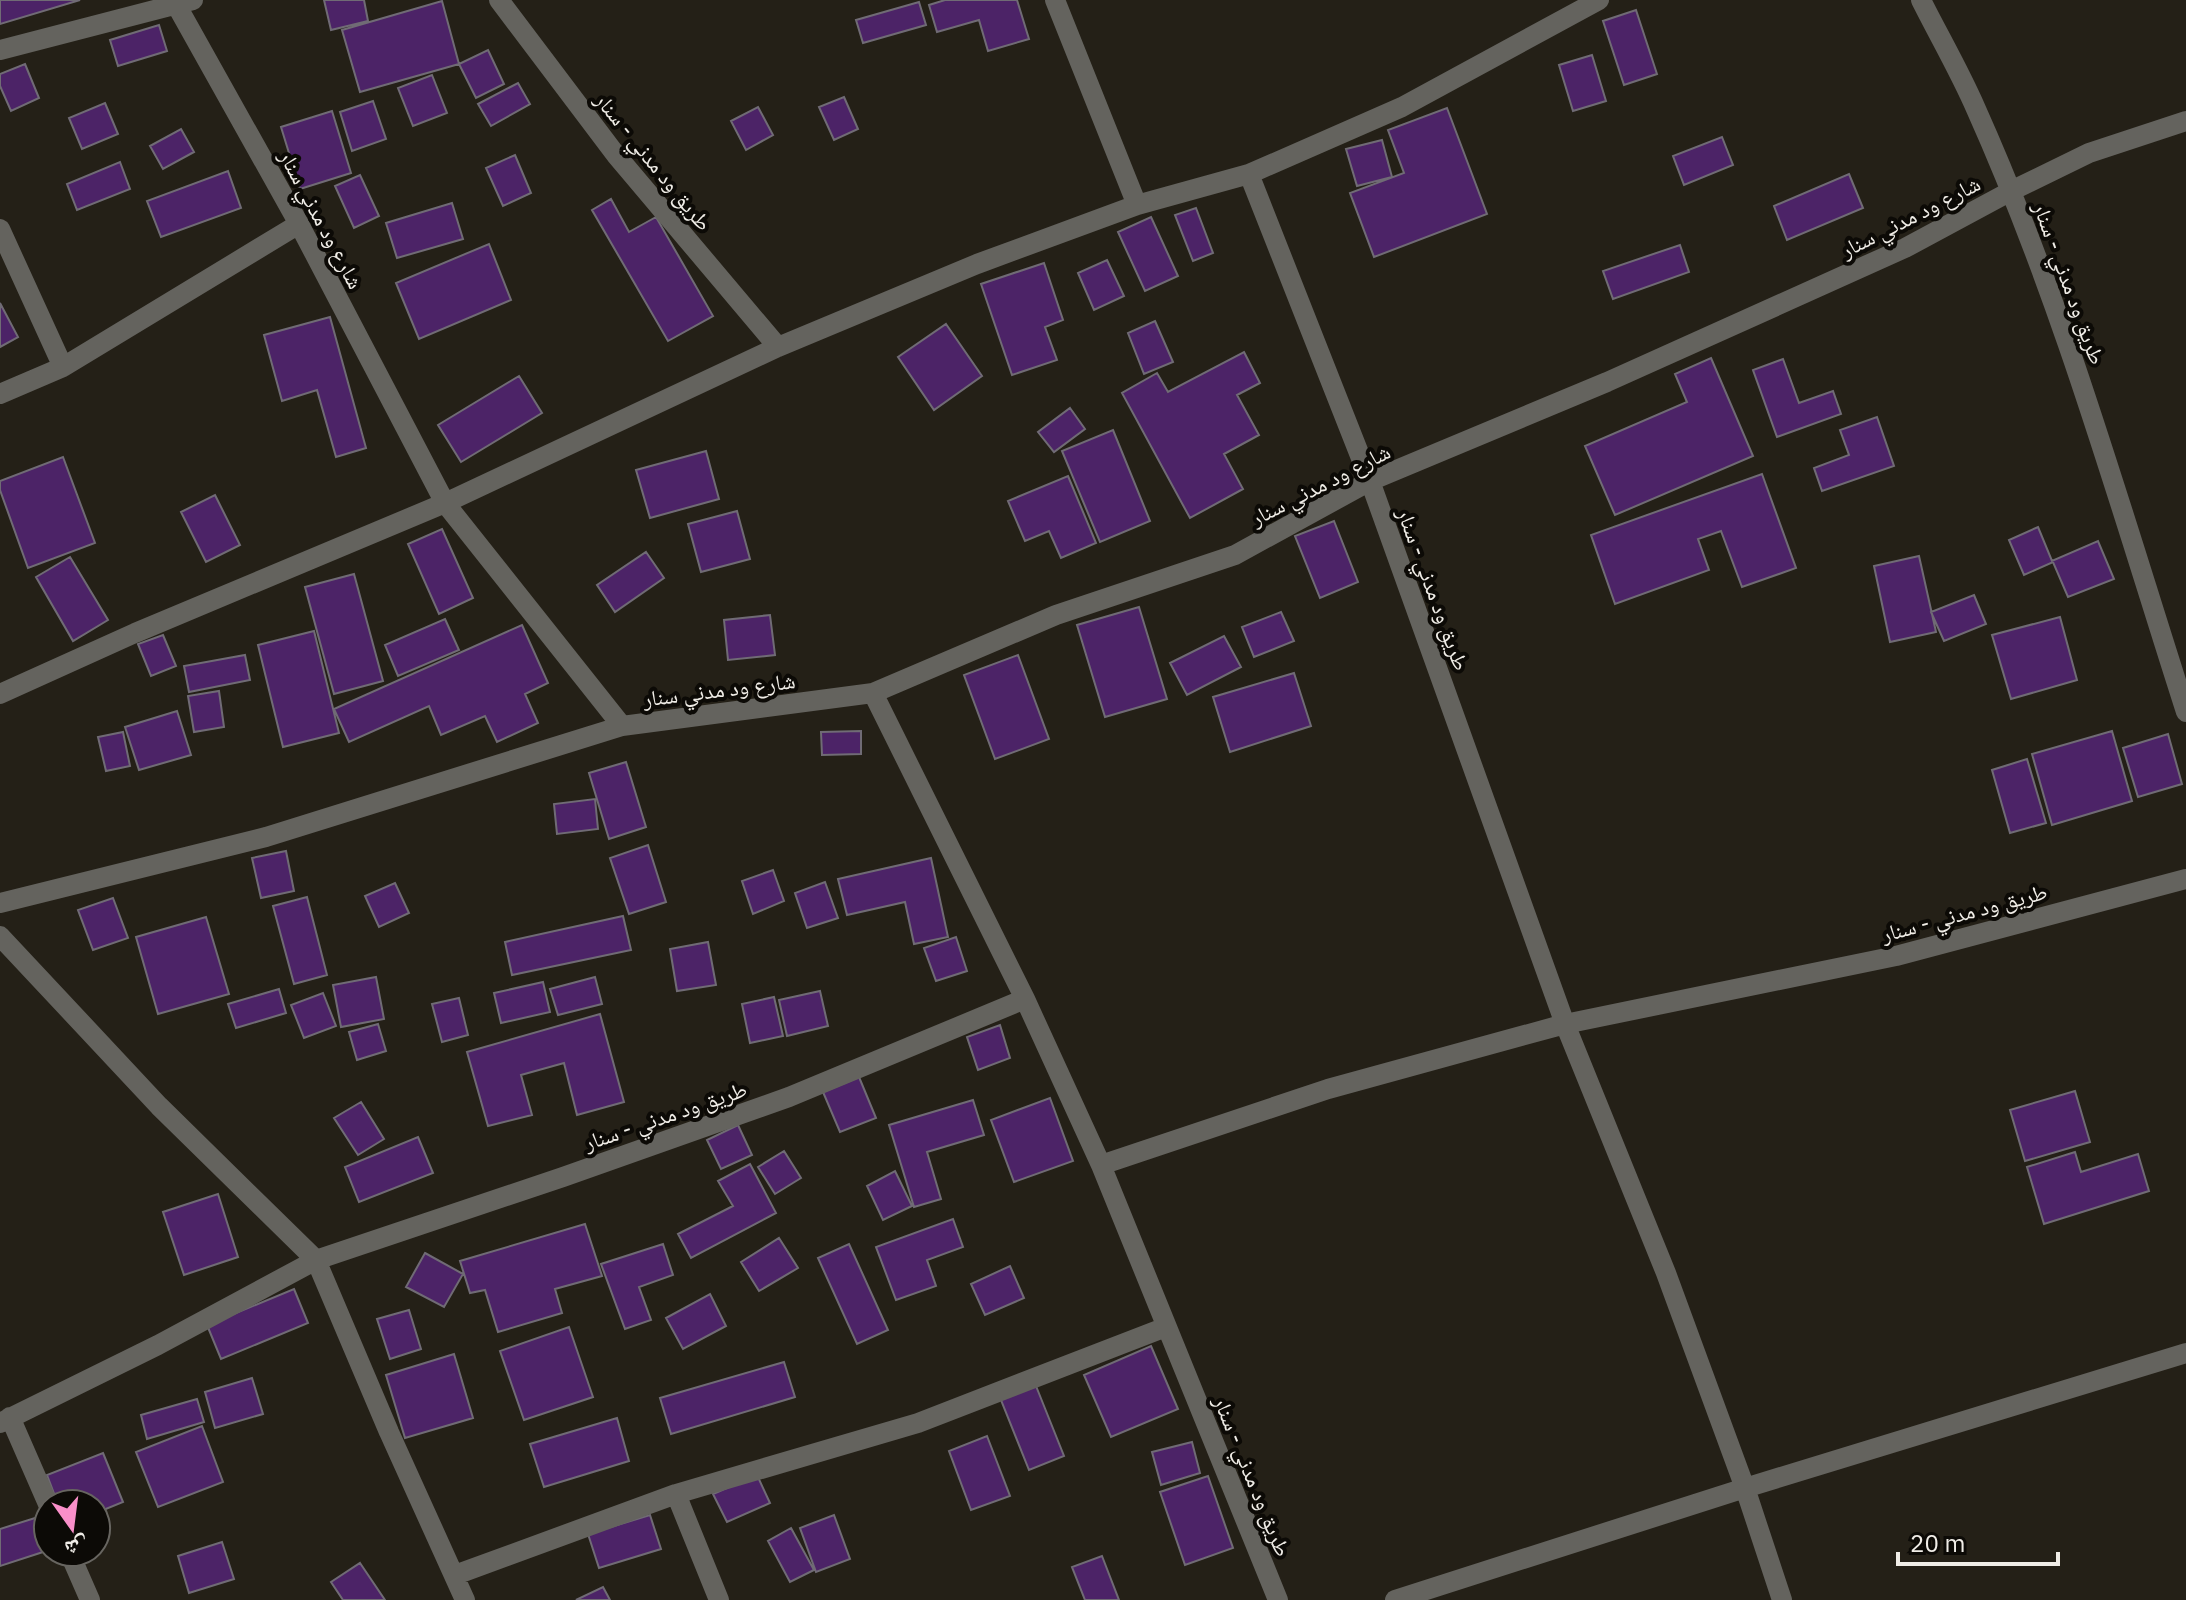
<svg xmlns="http://www.w3.org/2000/svg" width="2186" height="1600" viewBox="0 0 2186 1600" font-family="'IBM Plex Sans','Noto Naskh Arabic',sans-serif">
<style>
.building{fill:#4c2367;stroke:#706b75;stroke-width:2}
.lines{fill:none;stroke-linecap:round;stroke-linejoin:round}
.street{stroke:#64635e;stroke-width:20}
.labels{text-anchor:middle;dominant-baseline:central;stroke-width:8;stroke-linejoin:round;paint-order:stroke}
.street-label{font-size:22px;fill:#f0ede7;stroke:#0c0a06}
</style>
<rect width="100%" height="100%" fill="#242017"/>
<!-- building -->
<path class="building" d="M0,0H80L0,24Z
M324,0H364L368,21L331,30Z
M945,0H1017L1029,39L988,51L979,20L937,32L929,5Z
M442,1L459,64L360,92L342,30Z
M919,2L926,25L863,43L856,20Z
M1636,10L1657,74L1624,85L1603,21Z
M159,25L167,51L118,66L110,40Z
M488,50L504,84L476,98L459,64Z
M1592,55L1606,101L1573,111L1559,65Z
M25,64L39,98L11,111L0,86V74Z
M432,75L447,113L413,126L398,88Z
M518,83L530,104L491,126L478,104Z
M844,97L858,129L834,140L819,107Z
M373,101L386,139L352,151L340,112Z
M105,103L118,134L82,149L69,118Z
M758,107L773,135L746,150L731,121Z
M1447,108L1487,214L1374,257L1350,193L1404,173L1388,130Z
M332,111L351,173L300,189L281,127Z
M181,129L194,152L163,169L150,146Z
M1722,137L1733,165L1684,185L1673,156Z
M1382,140L1392,177L1357,186L1346,149Z
M515,155L531,193L503,206L486,168Z
M120,162L130,189L77,210L67,184Z
M228,171L241,208L161,237L147,201Z
M1849,174L1863,208L1787,240L1774,206Z
M360,175L379,216L354,228L335,186Z
M611,199L629,232L656,217L713,316L668,341L592,210Z
M452,203L463,239L397,258L386,223Z
M1196,208L1213,253L1193,261L1175,215Z
M1151,217L1178,276L1145,291L1118,232Z
M489,244L511,300L419,339L396,283Z
M1680,245L1689,272L1613,299L1603,271Z
M1107,260L1124,296L1094,310L1078,273Z
M1044,263L1063,320L1045,327L1057,360L1012,375L981,284Z
M0,303L18,337L0,347Z
M330,317L366,448L336,457L317,390L282,401L264,335Z
M1155,321L1173,362L1144,374L1128,333Z
M946,324L982,376L934,410L898,357Z
M1244,352L1260,383L1237,395L1259,435L1224,454L1243,489L1190,518L1122,393L1157,373L1168,392Z
M1711,358L1753,456L1615,515L1585,446L1687,402L1675,374Z
M1783,359L1799,403L1833,391L1841,414L1777,437L1753,370Z
M519,376L542,413L461,462L438,425Z
M1070,408L1085,429L1054,452L1038,432Z
M1877,417L1894,466L1822,491L1814,468L1849,455L1840,430Z
M1113,430L1150,521L1100,542L1062,451Z
M706,451L719,499L650,518L636,470Z
M63,457L95,543L28,568L0,490V481Z
M1762,474L1796,568L1742,587L1721,531L1698,539L1709,570L1615,604L1591,535Z
M1068,476L1096,543L1061,558L1049,531L1025,541L1008,501Z
M215,495L240,545L206,562L181,512Z
M737,511L750,559L701,572L688,524Z
M1334,521L1358,582L1320,598L1295,536Z
M2038,527L2052,561L2098,541L2114,579L2068,597L2053,562L2024,575L2009,540Z
M442,529L473,598L439,614L408,544Z
M646,552L664,578L615,612L597,585Z
M1919,556L1936,632L1890,642L1874,566Z
M70,557L108,620L73,641L36,577Z
M354,574L383,681L334,694L305,587Z
M1974,595L1986,624L1944,641L1931,612Z
M1139,607L1167,699L1105,717L1077,625Z
M1281,612L1294,641L1254,657L1242,627Z
M770,615L775,655L728,660L724,620Z
M2060,617L2077,680L2011,699L1992,635Z
M445,619L459,650L398,676L385,645Z
M522,625L548,683L525,694L538,723L497,742L485,716L441,735L429,706L349,742L334,709Z
M314,631L339,733L283,747L258,645Z
M163,635L176,666L151,676L138,644Z
M1224,636L1241,667L1187,695L1170,663Z
M245,655L250,680L189,692L184,666Z
M1018,655L1049,739L995,759L964,675Z
M1294,673L1311,726L1230,752L1213,697Z
M219,691L224,727L194,732L188,696Z
M177,711L191,755L139,770L125,727Z
M861,731V754L822,755L821,732Z
M2112,731L2132,801L2052,825L2032,754Z
M123,732L130,766L106,771L98,737Z
M2168,734L2182,784L2138,797L2123,748Z
M2027,759L2046,823L2010,833L1992,770Z
M626,762L646,827L609,839L589,773Z
M595,799L598,829L557,834L554,804Z
M648,845L666,902L629,914L610,858Z
M286,851L294,891L261,898L252,858Z
M931,858L948,937L914,944L905,902L847,915L838,879Z
M773,870L784,901L753,914L742,881Z
M825,882L838,918L807,928L795,893Z
M395,883L409,913L379,927L365,896Z
M307,897L327,975L294,984L273,906Z
M113,898L128,938L93,950L78,910Z
M623,916L631,950L512,975L505,942Z
M206,917L229,994L158,1014L136,937Z
M956,937L967,971L936,981L924,948Z
M708,942L716,985L677,991L670,949Z
M376,977L384,1019L341,1027L333,985Z
M595,977L602,1004L558,1015L550,989Z
M543,982L550,1012L501,1023L494,993Z
M279,989L286,1013L236,1028L228,1004Z
M820,991L828,1026L787,1036L779,1000Z
M323,993L336,1026L304,1038L291,1005Z
M774,997L783,1036L750,1043L742,1004Z
M459,998L468,1035L442,1042L432,1004Z
M600,1014L624,1102L577,1115L564,1063L521,1075L532,1115L488,1126L467,1052Z
M378,1024L386,1051L357,1060L349,1032Z
M1000,1025L1010,1058L978,1070L967,1037Z
M859,1077L876,1118L840,1132L823,1092Z
M2075,1091L2090,1142L2025,1161L2010,1110Z
M1050,1098L1073,1161L1014,1182L991,1120Z
M973,1100L984,1135L927,1152L941,1199L914,1207L889,1125Z
M361,1102L384,1139L358,1155L334,1118Z
M738,1125L752,1155L721,1169L707,1140Z
M418,1137L433,1173L359,1202L345,1167Z
M784,1151L801,1178L775,1194L758,1167Z
M2075,1152L2081,1172L2138,1154L2149,1191L2044,1224L2027,1167Z
M750,1164L776,1213L691,1258L678,1234L733,1206L718,1181Z
M895,1171L912,1206L883,1220L867,1186Z
M218,1194L238,1257L184,1275L163,1212Z
M953,1219L963,1247L927,1260L936,1286L896,1300L876,1247Z
M585,1224L602,1276L555,1289L562,1313L498,1332L485,1290L470,1293L460,1261Z
M779,1238L798,1268L759,1291L741,1262Z
M663,1244L673,1275L639,1287L651,1320L625,1329L601,1264Z
M849,1244L888,1330L857,1344L818,1258Z
M425,1253L463,1274L444,1307L406,1287Z
M1010,1266L1024,1298L985,1315L971,1284Z
M294,1289L308,1323L221,1359L207,1325Z
M710,1294L726,1326L683,1349L666,1318Z
M409,1310L421,1349L390,1359L377,1319Z
M569,1327L593,1397L524,1420L500,1351Z
M1151,1346L1178,1409L1111,1437L1084,1375Z
M454,1354L473,1418L405,1438L386,1375Z
M784,1362L795,1397L671,1434L660,1398Z
M252,1378L263,1414L215,1428L205,1392Z
M1034,1381L1064,1456L1029,1470L999,1395Z
M197,1399L204,1422L147,1439L141,1415Z
M617,1418L629,1461L544,1487L530,1444Z
M202,1426L223,1482L158,1507L136,1452Z
M987,1436L1010,1496L971,1510L949,1451Z
M1192,1442L1200,1473L1161,1485L1152,1452Z
M103,1453L123,1502L96,1513V1504H58L47,1475Z
M757,1475L770,1503L727,1522L713,1494Z
M1208,1476L1233,1548L1185,1565L1160,1492Z
M650,1515L661,1549L599,1568L588,1534Z
M834,1515L850,1559L816,1572L800,1528Z
M35,1518L46,1551L0,1566V1529Z
M791,1528L814,1570L790,1582L768,1541Z
M222,1542L234,1579L189,1593L178,1556Z
M1102,1556L1119,1600H1085L1072,1567Z
M360,1563L385,1600H343L331,1582Z
M603,1587L610,1600H576Z"/>
<g class="lines">
<!-- street -->
<path class="street" d="M499,0L616,155L778,347
M1055,0L1137,205
M1921,0C1939,36 1960,72 1976,109C2063,303 2121,510 2186,712
M177,6L299,224L445,503L622,726
M0,50L193,0
M1249,174L1370,481L1565,1024L1666,1273L1745,1488L1782,1600
M0,229L63,367
M0,394L63,367L299,224
M873,693L1025,999L1101,1165L1278,1600
M0,694L135,633L445,503L778,347L977,264L1137,205L1249,174L1402,107L1599,0
M0,903L266,837L622,726L873,693L1056,615L1235,555L1370,481L1607,382L1905,248L2011,191L2089,153L2186,121
M0,936L159,1106L316,1260L389,1432L465,1600
M1101,1165L1328,1089L1565,1024L1896,956L2186,879
M10,1417L48,1504
M0,1423L158,1345L316,1260L563,1177L789,1097L1025,999
M676,1494L719,1600
M69,1552L90,1600
M455,1575L676,1494L918,1423L1166,1327
M1395,1600L1745,1488L2186,1353"/>
</g>
<g class="labels">
<!-- street labels -->
<g class="street-label">
<text transform="translate(654 161) rotate(51)">طريق ود مدني - سنار</text>
<text transform="translate(1910 216) rotate(-27)">شارع ود مدني سنار</text>
<text transform="translate(322 219) rotate(62)">شارع ود مدني سنار</text>
<text transform="translate(2070 283) rotate(70)">طريق ود مدني - سنار</text>
<text transform="translate(1320 484) rotate(-27)">شارع ود مدني سنار</text>
<text transform="translate(1434 589) rotate(70)">طريق ود مدني - سنار</text>
<text transform="translate(719 689) rotate(-7)">شارع ود مدني سنار</text>
<text transform="translate(1964 912) rotate(-15)">طريق ود مدني - سنار</text>
<text transform="translate(665 1115) rotate(-19)">طريق ود مدني - سنار</text>
<text transform="translate(1253 1476) rotate(68)">طريق ود مدني - سنار</text>
</g>
</g>
<!-- north arrow -->
<g transform="translate(72 1528) rotate(166)"><circle r="38" fill="#0c0a06" stroke="#676560" stroke-width="2"/>
<path d="M0-6L14 30L0 20L-14 30Z" fill="#f98fc9"/>
<text y="-12" font-size="22" font-weight="bold" text-anchor="middle" fill="#f0ede7">ش</text>
</g>
<!-- scale -->
<path d="M1898 1552v12h160v-12" fill="none" stroke="#f0ede7" stroke-width="4"/>
<text x="1910" y="1552" font-size="24" fill="#f0ede7" stroke="#0c0a06" stroke-width="6" paint-order="stroke">20 m</text>
</svg>
